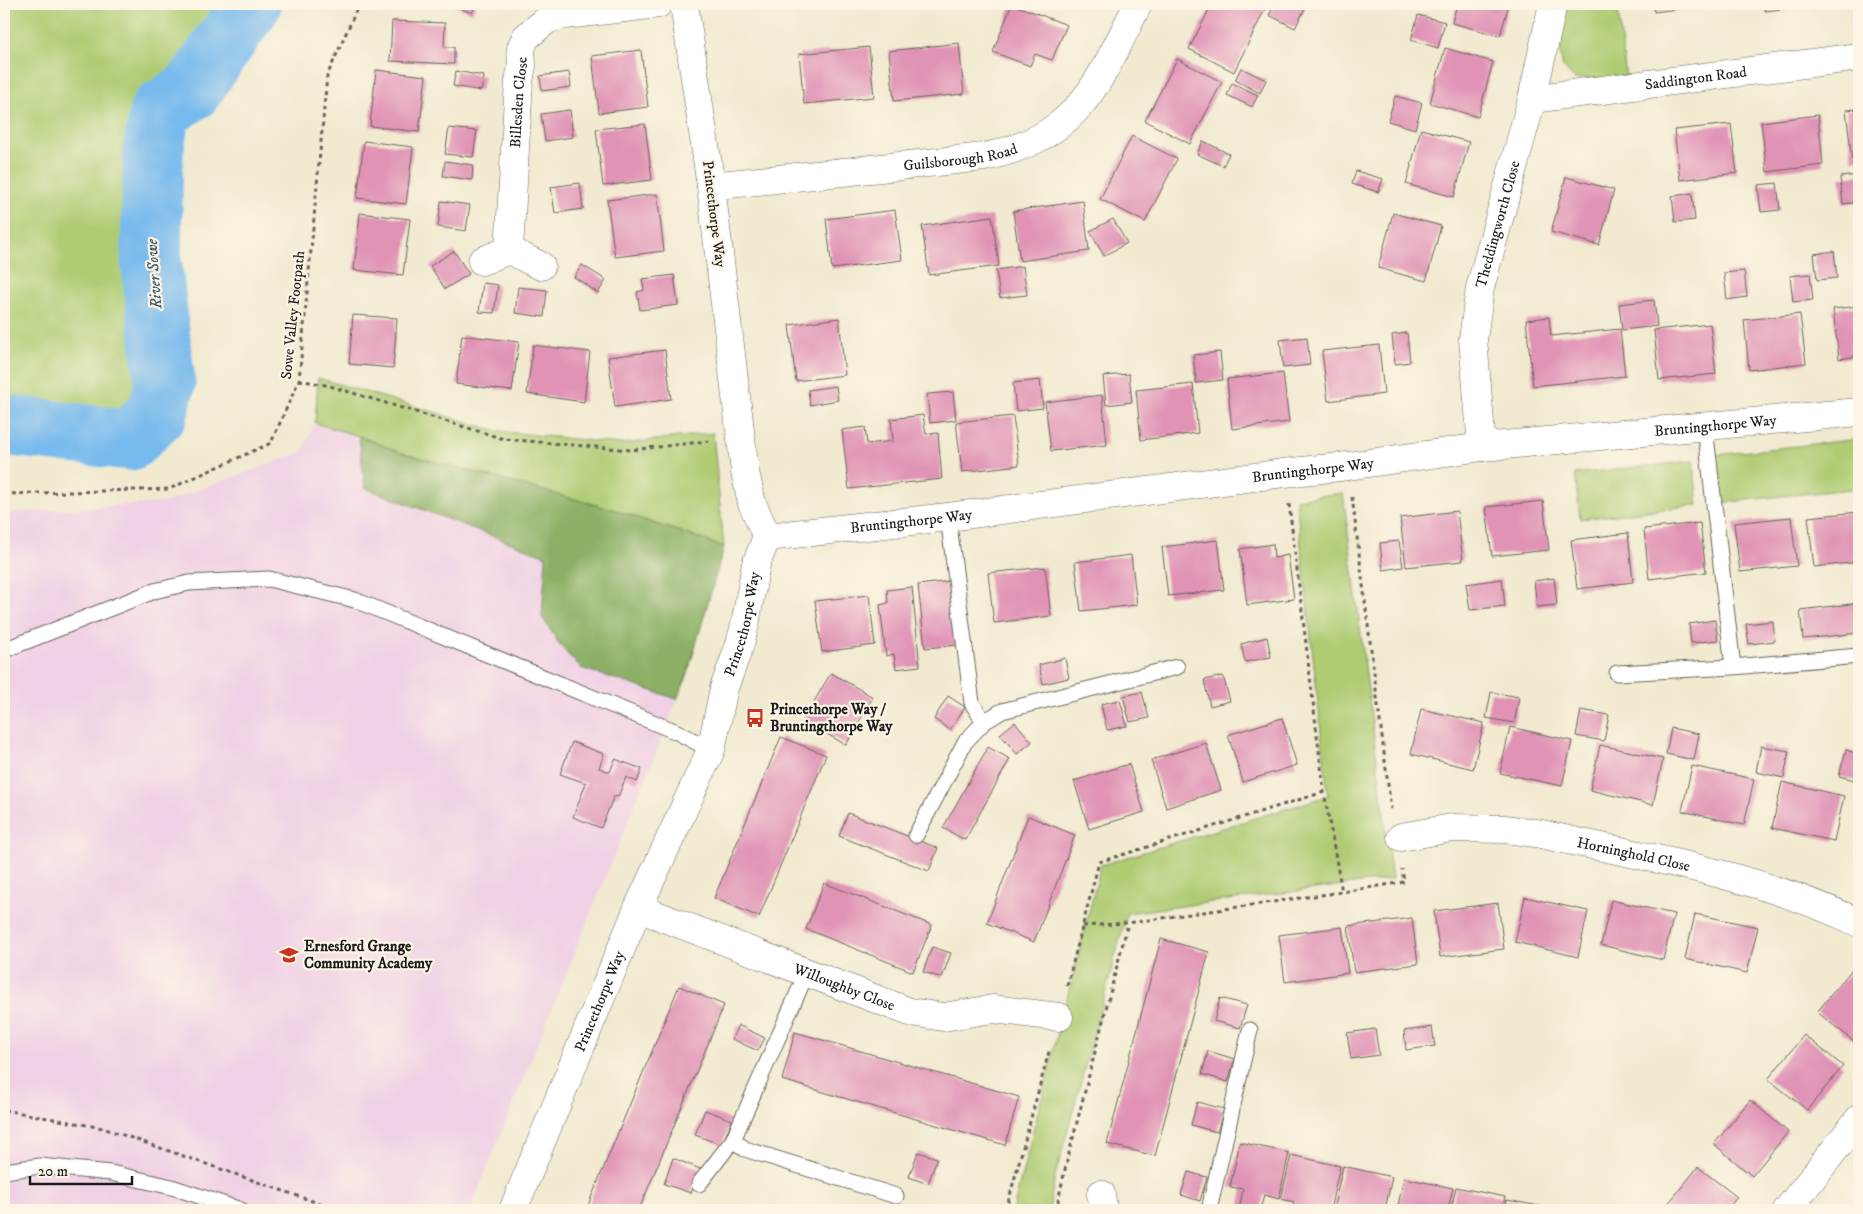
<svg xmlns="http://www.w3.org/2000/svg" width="1863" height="1214" viewBox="0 0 1863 1214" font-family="'IM FELL DW Pica',serif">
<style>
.built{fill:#f0d0e5}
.green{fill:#afcc73;stroke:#667448}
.forest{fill:#8bb065;stroke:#546640}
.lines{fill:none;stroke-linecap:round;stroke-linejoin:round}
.river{stroke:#77baed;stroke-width:61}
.building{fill:#e093b5}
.lane-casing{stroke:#67645b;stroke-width:17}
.street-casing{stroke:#67645b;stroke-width:29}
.secondary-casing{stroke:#67645b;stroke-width:29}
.path{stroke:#67645b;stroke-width:3;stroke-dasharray:4 4;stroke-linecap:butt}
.lane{stroke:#fff;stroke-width:15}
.street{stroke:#fff;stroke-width:28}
.secondary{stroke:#fff;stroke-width:28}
.labels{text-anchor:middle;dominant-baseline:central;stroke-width:4.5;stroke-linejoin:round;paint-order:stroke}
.street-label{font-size:15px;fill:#1c1c1c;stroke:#fcf5e5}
.poi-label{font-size:15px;font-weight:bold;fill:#1c1c1c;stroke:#fcf5e5;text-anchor:start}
.water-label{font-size:16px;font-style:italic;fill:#405b70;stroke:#fcf5e5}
</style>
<rect width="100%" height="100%" fill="#fcf5e5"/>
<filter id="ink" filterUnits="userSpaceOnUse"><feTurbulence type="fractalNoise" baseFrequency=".02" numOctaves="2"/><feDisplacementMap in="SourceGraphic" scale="10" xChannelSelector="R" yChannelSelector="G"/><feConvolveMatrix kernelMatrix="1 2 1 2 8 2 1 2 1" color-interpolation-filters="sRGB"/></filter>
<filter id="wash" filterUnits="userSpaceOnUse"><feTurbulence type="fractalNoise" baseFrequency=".0096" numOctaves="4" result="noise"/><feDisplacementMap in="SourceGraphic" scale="20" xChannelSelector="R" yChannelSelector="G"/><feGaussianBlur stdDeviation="1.12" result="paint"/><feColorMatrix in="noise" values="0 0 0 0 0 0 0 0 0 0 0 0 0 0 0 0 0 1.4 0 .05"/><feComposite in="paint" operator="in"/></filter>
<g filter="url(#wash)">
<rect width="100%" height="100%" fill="#f1ead0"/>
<!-- built -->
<path class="built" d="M315,423L724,547L686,679L470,1210H4V513L163,503L302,452Z"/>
<!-- green -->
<path class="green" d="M4,4H251L192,90L160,112L153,152L151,259L165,384L158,412L130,440L4,425Z
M1566,4H1617L1626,78L1574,79L1563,67L1558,41Z
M318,378L498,431L621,444L713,433L724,547L615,510L402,453L359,436L315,423Z
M1859,439V488L1720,503L1714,455Z
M1693,461L1698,505L1580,519L1575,474Z
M1343,493L1392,879L1127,913L1055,1177L1049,1210H1013L1101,865L1328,796L1296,499Z"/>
<!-- forest -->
<path class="forest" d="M359,436L402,453L615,510L724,547L686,679L677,699L581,668L562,648L542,617L546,556L365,488Z"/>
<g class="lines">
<!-- river -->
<path class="river" d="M4,425L130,440L158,412L165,384L151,259L153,152L160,111L192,90L251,4"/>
</g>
<g id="blocks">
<!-- building -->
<path class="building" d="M450,4H476L472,13Z
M1012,4L1067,25L1052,60L1035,54L1030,66L993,52Z
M1212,4H1254L1265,9L1234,72L1189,49Z
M1275,4H1305L1307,5L1295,28L1269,15Z
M1457,4H1509L1500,36L1452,23Z
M1653,4H1707V5L1654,12Z
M1764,4H1816V5L1765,11Z
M1418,15L1445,22L1438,48L1411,40Z
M392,21L445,23L444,47H454V64L390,61Z
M959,43L964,94L894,101L889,51Z
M869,47L874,97L804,104L799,54Z
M1445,48L1493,62L1478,117L1430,103Z
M641,50L648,107L599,113L592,56Z
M1177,59L1222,82L1190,144L1145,121Z
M1241,68L1266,80L1260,93L1235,80Z
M376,70L426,76L419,132L370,126Z
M456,71L484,76L481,91L453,86Z
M569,72L571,87L542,91L540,76Z
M1232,83L1258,95L1252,107L1227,95Z
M1395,96L1422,103L1415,129L1388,121Z
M1859,109V159L1852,160L1846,110Z
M570,110L573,137L545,141L541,114Z
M1818,115L1823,165L1767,172L1761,122Z
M645,124L652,180L603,186L596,129Z
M1731,124L1737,173L1680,180L1674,130Z
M449,128L477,131L473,157L445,154Z
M1421,129L1469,142L1454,197L1406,184Z
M1132,136L1177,159L1145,222L1100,199Z
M364,141L413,147L406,204L357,198Z
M1203,141L1229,154L1223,166L1197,154Z
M445,161L473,165L472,180L443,176Z
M1356,171L1383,179L1378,192L1352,184Z
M1859,175V202L1843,204L1840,177Z
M1566,177L1614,190L1599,245L1551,232Z
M580,183L583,209L555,213L551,187Z
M1777,183L1780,210L1761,212L1758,185Z
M1692,193L1695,220L1675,222L1672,196Z
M657,194L664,251L615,257L607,200Z
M441,201L470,205L466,231L438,227Z
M1083,201L1089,251L1020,261L1013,211Z
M895,210L902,260L832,269L826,219Z
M360,213L410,219L403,275L354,270Z
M1393,213L1441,226L1426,281L1378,268Z
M992,216L999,266L929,275L922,226Z
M1113,219L1127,243L1104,256L1090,231Z
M454,251L469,274L445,289L430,266Z
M1834,251L1837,278L1817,280L1814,254Z
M582,265L606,280L598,293L574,277Z
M1023,266L1027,295L1000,298L996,270Z
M1744,271L1747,297L1727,300L1724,273Z
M1810,274L1813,300L1793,302L1790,276Z
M674,275L678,305L640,310L637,292L644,290L642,279Z
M483,283L498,285L494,313L479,312Z
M518,287L547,290L544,317L515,313Z
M1654,300L1657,326L1622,330L1619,304Z
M1859,306V356L1839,359L1833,309Z
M1800,314L1806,363L1749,370L1744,320Z
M353,315L397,318L393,368L349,364Z
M1549,317L1551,336L1620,329L1625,376L1533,386L1526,320Z
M839,318L845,375L796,381L789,325Z
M1710,324L1716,374L1659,380L1654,330Z
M1407,333L1410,362L1395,364L1392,335Z
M462,335L519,342L512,391L456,384Z
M1307,337L1310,365L1283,368L1280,340Z
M533,345L590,352L584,402L527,394Z
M1379,345L1384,394L1328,401L1322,351Z
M665,350L671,399L615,407L608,357Z
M1220,352L1223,380L1196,383L1193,355Z
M1283,373L1289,422L1232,429L1227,379Z
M1129,374L1132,402L1106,405L1103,376Z
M1040,380L1043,408L1016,411L1013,383Z
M1193,384L1198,433L1141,440L1136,390Z
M836,386L838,400L810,405L808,390Z
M953,392L956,420L930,423L927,394Z
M1102,395L1107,445L1051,451L1045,402Z
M923,415L926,434L938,433L942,479L849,489L842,430L865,427L867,444L893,441L891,419Z
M1013,416L1019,465L962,472L956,422Z
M1543,501L1549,550L1492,556L1486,507Z
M1457,511L1463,561L1406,567L1400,518Z
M1859,512V562L1814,567L1808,517Z
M1791,517L1797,566L1740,572L1734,523Z
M1700,523L1706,572L1649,579L1644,529Z
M1628,533L1633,582L1577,589L1571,540Z
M1218,540L1224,590L1168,596L1162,547Z
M1399,541L1403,567L1383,570L1380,543Z
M1273,544L1274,558L1288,555L1294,599L1247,605L1240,549Z
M1131,555L1137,605L1081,611L1075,562Z
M1045,567L1051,616L994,623L988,573Z
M1554,578L1557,605L1537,607L1534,581Z
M1502,579L1505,606L1470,610L1466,584Z
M951,581L958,645L925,648L918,585Z
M912,587L920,666L896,669L894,654L886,656L880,605L888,603L887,590Z
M869,595L875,645L822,652L815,601Z
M1859,603V633L1803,639L1800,610Z
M1715,620L1718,640L1691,643L1689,624Z
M1773,621L1775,641L1749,644L1746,624Z
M1267,637L1271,657L1245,662L1241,644Z
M1065,658L1069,678L1043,684L1039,665Z
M831,673L873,697L846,745L803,720Z
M1223,676L1230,701L1210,706L1204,680Z
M1142,692L1149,718L1130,722L1123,696Z
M1491,692L1519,697L1514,723L1486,718Z
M948,696L965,707L950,730L934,719Z
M1120,700L1127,726L1107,730L1101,704Z
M1421,709L1484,723L1473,769L1411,754Z
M1581,710L1609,715L1604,741L1576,736Z
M1282,718L1297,765L1243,782L1228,735Z
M1015,722L1032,742L1017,754L1000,734Z
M1510,727L1572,741L1562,786L1500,773Z
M1671,728L1699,734L1694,760L1666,754Z
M781,737L826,755L759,917L714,898Z
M572,742L604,754L599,768L610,772L615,759L642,769L637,782L626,777L618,797L614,796L601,828L573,817L586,783L560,774Z
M1206,743L1221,790L1166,808L1151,760Z
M1600,745L1663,759L1653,805L1590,790Z
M1761,746L1789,751L1784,778L1756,772Z
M988,747L1010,759L965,840L943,828Z
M1846,750L1859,754L1858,781L1839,776Z
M1129,764L1144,812L1089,829L1074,781Z
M1692,766L1754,779L1744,825L1682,811Z
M1782,782L1844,796L1834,841L1772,828Z
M848,813L938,848L929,871L839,836Z
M1028,816L1075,835L1034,942L987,923Z
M824,883L932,925L913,972L806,929Z
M1525,897L1588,911L1578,957L1515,942Z
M1611,900L1674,914L1663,960L1601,945Z
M1498,903L1504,949L1440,957L1434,911Z
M1695,914L1758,927L1747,973L1685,959Z
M1412,918L1418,964L1354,972L1348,926Z
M1342,927L1348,973L1285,982L1279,935Z
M1161,939L1209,952L1155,1156L1107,1144Z
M932,947L951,953L942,978L923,972Z
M1853,968L1859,973V1039L1856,1043L1817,1012Z
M679,986L724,1005L712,1034L639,1210H586Z
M1220,998L1247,1005L1240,1028L1214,1021Z
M738,1025L765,1038L758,1051L732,1039Z
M1432,1027L1435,1046L1406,1050L1404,1031Z
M1375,1029L1379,1055L1351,1059L1347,1033Z
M795,1032L1019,1097L1005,1145L782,1080Z
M1804,1035L1843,1066L1807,1110L1768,1079Z
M1208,1051L1235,1059L1228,1082L1202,1074Z
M1750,1100L1788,1132L1752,1176L1714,1144Z
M1197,1102L1224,1109L1217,1132L1191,1125Z
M705,1110L732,1120L722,1145L695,1135Z
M1240,1142L1289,1153L1279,1199L1264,1195L1260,1210H1239L1243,1189L1230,1187Z
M918,1152L937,1158L928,1184L909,1177Z
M1291,1155L1340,1166L1330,1210L1314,1207V1210H1292L1294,1202L1281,1199Z
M673,1158L700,1169L691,1193L664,1184Z
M1343,1166L1392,1177L1385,1210H1333Z
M1698,1167L1737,1197L1727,1210H1663Z
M1188,1172L1207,1177L1200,1201L1181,1195Z
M1404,1178L1453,1188L1448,1210H1397Z
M1456,1187L1505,1197L1502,1210H1451Z
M1507,1200L1556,1209V1210H1505Z"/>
</g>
</g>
<g filter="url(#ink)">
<use href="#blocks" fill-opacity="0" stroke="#67645b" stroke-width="1"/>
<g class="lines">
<!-- lane casing -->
<g class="lane-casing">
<path id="lane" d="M1705,427L1733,667
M948,517L972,703L984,722
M4,650L154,591L189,583L269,579L355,600L677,732L711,750
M1617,673L1733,667L1859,656
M916,835L965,742L984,722L1002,711L1177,667
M733,1140L745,1149L896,1196
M4,1171L40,1166L111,1173L172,1187L241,1210
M699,1184L733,1140L807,972
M1209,1210L1250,1030"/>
</g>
<!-- street casing -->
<g class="street-casing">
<g id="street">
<path id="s1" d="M1532,99L1859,57"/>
<path id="s2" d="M711,186L984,157C1080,137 1098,83 1138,4"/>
<path id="s3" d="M509,250L519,81L522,66L521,48L526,37L548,19L565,15L658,4"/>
<path d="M482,261L509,250L541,266"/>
<path id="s4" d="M1482,447L1473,339L1480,288L1532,99L1553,4"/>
<path id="s5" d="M767,537L948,517L1284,473L1348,466L1482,447L1859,412"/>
<path id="s6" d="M1401,837L1452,828L1504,829L1536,833C1645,857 1758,875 1859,923"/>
<path id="s7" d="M638,908L910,1012L943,1017L993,1009L1059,1017"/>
<path d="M1101,1194L1103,1210"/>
<path d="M1787,1210L1859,1119"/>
</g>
</g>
<!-- secondary casing -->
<g class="secondary-casing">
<g id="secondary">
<path id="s8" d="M513,1210L638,908L711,750L724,688L739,647L745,625L756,564L767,537L752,503L745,472L711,186L684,4"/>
</g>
</g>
<!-- path -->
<path class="path" d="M299,380L330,386L504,439L631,450L709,441
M4,494L169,489L271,443L299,380L327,76L359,4
M1352,497L1391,809
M1289,504L1324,792L1342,892
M1083,926L1128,923L1342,892L1404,882L1402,869
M1067,986L1099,862L1324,792
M4,1110L103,1128L338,1210
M1006,1210L1050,1048
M1056,1210L1066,1165L1128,923"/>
<!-- lane -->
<use href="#lane" class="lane"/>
<!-- street -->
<use href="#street" class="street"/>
<!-- secondary -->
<use href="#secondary" class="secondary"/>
</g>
</g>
<!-- icons -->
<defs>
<g id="bus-bare" transform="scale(1.5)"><path d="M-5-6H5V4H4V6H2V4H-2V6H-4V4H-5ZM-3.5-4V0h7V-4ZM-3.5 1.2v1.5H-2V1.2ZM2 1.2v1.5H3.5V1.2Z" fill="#c8321e" stroke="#fcf5e5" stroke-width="2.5" paint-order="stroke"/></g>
<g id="school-bare" transform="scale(1.5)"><path d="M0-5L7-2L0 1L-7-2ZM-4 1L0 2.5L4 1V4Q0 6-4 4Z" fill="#c8321e" stroke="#fcf5e5" stroke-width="2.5" paint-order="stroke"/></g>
</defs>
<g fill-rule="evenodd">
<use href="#bus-bare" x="755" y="718"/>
<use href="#school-bare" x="289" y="955"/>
</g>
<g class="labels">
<!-- street labels -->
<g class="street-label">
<text stroke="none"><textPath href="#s1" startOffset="165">Saddington Road</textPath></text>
<text stroke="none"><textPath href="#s3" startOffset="148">Billesden Close</textPath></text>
<text stroke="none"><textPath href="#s2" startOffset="251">Guilsborough Road</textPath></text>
<text transform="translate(714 214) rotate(83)">Princethorpe Way</text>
<text stroke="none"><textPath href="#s4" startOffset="226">Theddingworth Close</textPath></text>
<text transform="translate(293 315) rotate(-84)">Sowe Valley Footpath</text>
<text stroke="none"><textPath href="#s5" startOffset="955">Bruntingthorpe Way</textPath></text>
<text stroke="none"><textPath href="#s5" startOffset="550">Bruntingthorpe Way</textPath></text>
<text stroke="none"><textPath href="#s5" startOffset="145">Bruntingthorpe Way</textPath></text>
<text stroke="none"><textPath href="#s8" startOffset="631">Princethorpe Way</textPath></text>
<text stroke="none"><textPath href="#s6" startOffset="236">Horninghold Close</textPath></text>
<text stroke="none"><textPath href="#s7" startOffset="221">Willoughby Close</textPath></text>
<text stroke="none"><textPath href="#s8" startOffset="226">Princethorpe Way</textPath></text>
</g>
<!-- poi labels -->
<g class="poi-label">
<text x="770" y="709">Princethorpe Way /<tspan x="770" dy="17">Bruntingthorpe Way</tspan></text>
<text x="304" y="946">Ernesford Grange<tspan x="304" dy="17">Community Academy</tspan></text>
</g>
<!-- water labels -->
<g class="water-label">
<text transform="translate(154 274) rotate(-94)">River Sowe</text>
</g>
</g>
<!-- margin -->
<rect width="1863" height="1214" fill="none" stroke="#fcf5e5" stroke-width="20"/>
<!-- scale -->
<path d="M30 1176v8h102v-8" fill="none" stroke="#1c1c1c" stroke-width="2.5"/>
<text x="38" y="1176" font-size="15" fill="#1c1c1c" stroke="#fcf5e5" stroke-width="4" paint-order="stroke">20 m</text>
</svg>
